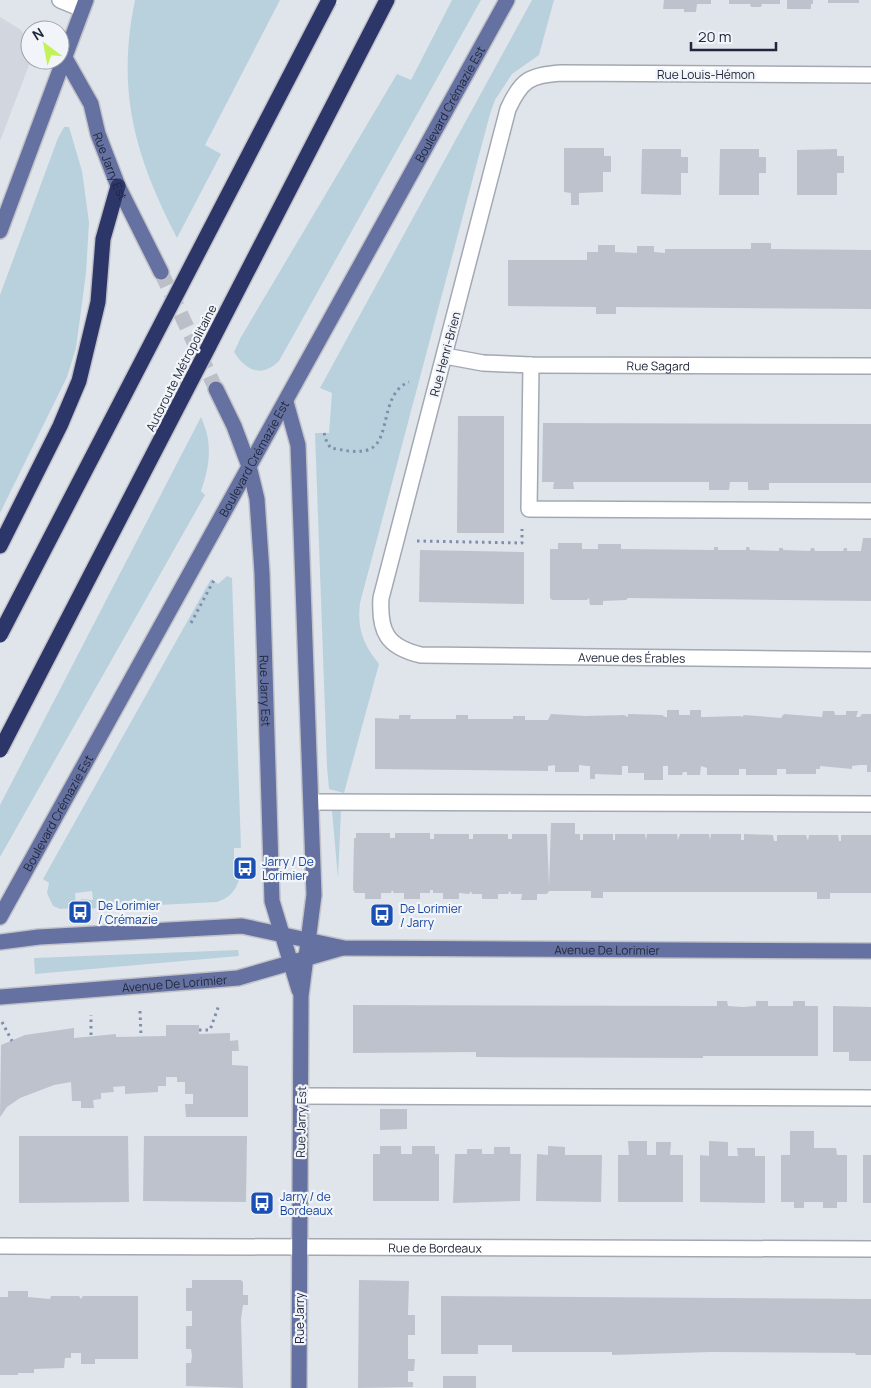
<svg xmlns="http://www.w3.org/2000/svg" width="871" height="1388" viewBox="0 0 871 1388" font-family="Manrope,sans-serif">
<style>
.built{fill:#d1d6df}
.green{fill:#b9d1dc}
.building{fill:#bdc2cc}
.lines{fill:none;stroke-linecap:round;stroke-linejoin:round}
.major-tunnel{stroke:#babfc8;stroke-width:15;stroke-dasharray:15 8;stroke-linecap:butt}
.minor-casing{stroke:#a3a8b3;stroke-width:18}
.major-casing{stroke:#c1c3c8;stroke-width:18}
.highway-casing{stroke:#c1c3c8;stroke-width:18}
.path{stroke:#818daf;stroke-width:3;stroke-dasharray:2.5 4;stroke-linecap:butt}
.minor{stroke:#fff;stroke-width:15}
.major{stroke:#6571a1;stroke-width:15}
.highway{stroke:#2d3668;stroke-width:15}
.highway-bridge-casing{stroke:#c1c3c8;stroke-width:18;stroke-linecap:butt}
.highway-bridge{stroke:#2d3668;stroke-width:15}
.labels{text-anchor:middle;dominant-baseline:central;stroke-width:4.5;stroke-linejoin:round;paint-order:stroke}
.street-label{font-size:12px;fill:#21273b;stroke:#f1f4f8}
.transit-label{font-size:12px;fill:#164399;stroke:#f1f4f8;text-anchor:start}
</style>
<rect width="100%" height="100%" fill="#e0e5eb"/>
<!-- built -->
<path class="built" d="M0,17L21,30L30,45L31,60L0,141Z"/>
<!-- green -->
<path class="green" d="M135,0H280L205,145L221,154L177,238C135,156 116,92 135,0Z
M452,0H481L279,361C262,378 246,371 234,352L241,337L397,74L411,80Z
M532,0H554L539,55L512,74L495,100L490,114L360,603C357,629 363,644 379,664L344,793L329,789L327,767L315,433H329L332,393L320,388Z
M64,127H69L82,171L89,222L86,273L76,348L67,377L0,513V295L58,138Z
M201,417C213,443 210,465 201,491L205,495L0,857V805Z
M227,576L232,578L241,848H234V866H241C240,883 235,896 217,902L82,909L81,899L93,900L92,891L75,893L76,908L60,909L53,906L47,893L49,883L43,879L211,579L218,584Z
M341,810L338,878L332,811Z
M238,950L239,956L35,974L34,958Z"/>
<!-- building -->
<path class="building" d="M664,0H711V4H697L696,12H684V9H663Z
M729,0H780V4H762L761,7H751L750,4H729Z
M787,0H813V4H811V9H787Z
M828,0H859V3H828Z
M564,148H604V156H611V172H603V192L579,193V205H571V193L564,192Z
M642,149H681V157H688V173H681V195L641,194Z
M720,149H759V157H766V173H759V195H719Z
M837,149V156H844V173H837V195H797V150Z
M751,243H771V249L871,250V309L616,307V314H596V307L508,306V260H587V252H598V245H615V252L637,253V246H654V252L665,253V249H751Z
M458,416H504V533H457Z
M543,423L871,424V483H769V490H748V482H730L729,490H709V482H573L574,489H553L554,482H542Z
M863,538H871V601L628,598L626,600L603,601V605H590L589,598L587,600H552L550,598V549H558V543H582V549H598V544H621V549L714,550V547H718V550H746V547H749L750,550L779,551V548H783V550L810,551L811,548H814L815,551H843L844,548H847V551H861Z
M420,550L524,552V604L419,602Z
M667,710H679V715H690V710H701V717H704L740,716L742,717L744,715L781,718L784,714L822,717L823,711H834L835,715H846V711H858L856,717H860L862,714H871V772H867V765H860L852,766V769L820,766V769H816V774H786V769H777V775H746V769H739V775H707V768L701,766L700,775H687V772H683L682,775H668V766H663V780H644V773H628V766H622V775L595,774V779H590V766H587L579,765V772H555V765L548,766V771L375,769V718L399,719V715H411L410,719H456V715H468V719H513V716H525V720H548L551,714L585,716L624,715L628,717V714L662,715L665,717H667Z
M551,823H575V834H580V840H583V834H613V840H615V834H645L646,840L647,834H677L678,840L680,834H709L710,840L711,834H741V840H744V834L773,835L774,841H777V835H806L808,841L809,835H838L839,841H841V835H871V893H830V899H817V892H603V898H591V891H549L547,894H537V900H521L522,894H511L510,891L508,894H498V899H482V894H472L471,891L469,894L459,893V899H443V893H433V890H430V893H420V899H404V893H394L392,890L391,893H381V899H365V893H355L353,890L354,838H356V833H390V838H395V833H430V839H434V834H469V839H473V834H508V839H512V834H547L549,886Z
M717,1001H727L728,1006L743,1007L756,1006V1001H768V1006H793V1001H805V1006H818V1056H703V1058L476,1057V1052L353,1053V1005L717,1006Z
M833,1006L871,1007V1061H849V1052H833Z
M166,1025H199V1034L230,1033V1041L238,1040L239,1051H232V1065L248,1066V1117H186L185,1104H193V1094H185V1082H177V1077H166V1086H158V1092L125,1094V1086L113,1087L114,1092L101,1093V1099L93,1100L94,1108H81V1101H72L71,1082L54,1085L20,1098L7,1107L0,1117L1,1045L25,1035L74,1028V1038L116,1034V1037L166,1036Z
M380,1109H407V1129L380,1130Z
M790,1131H814V1148H836L837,1155H847V1202H837V1208H823V1202H804V1208H794V1202H781V1155H790Z
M19,1136H128L129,1202L19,1203Z
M144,1136H247L246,1202L143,1201Z
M628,1141H647V1155H656V1142H671L670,1155H683V1202H618V1155H629Z
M709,1141L728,1142V1156H738L737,1148H755V1156H765V1203L700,1202V1155L709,1156Z
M380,1146H401V1154H412V1146H435V1154H439V1201H373V1154H380Z
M548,1146L565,1147V1155H602L601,1202L536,1201L537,1154L548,1155Z
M494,1147H510V1154H521L520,1201L453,1203L455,1154H467V1149H482V1154H494Z
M863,1155H871V1203H863Z
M192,1280H241L243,1282V1295H248V1305H243L241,1319L243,1388L186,1386V1363H191L192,1356L191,1349H186V1326H192V1311H186V1288H192Z
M359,1280L409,1281L408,1315H415V1335H408V1359H415L414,1371H408V1382H413V1387L358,1388Z
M8,1291H28V1297L50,1299L51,1296H79L81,1299L83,1296H138V1359H95V1364H81V1353H71V1358H65L64,1368L34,1369V1373H18V1375H0V1297H8Z
M441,1296L871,1299V1355H856L855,1353L710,1352L612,1355V1352H512V1345H478V1354H441Z
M443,1376H476V1388H443Z"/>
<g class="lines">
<!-- major-tunnel -->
<path class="major-tunnel" d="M161,272L216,389"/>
<!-- minor casing -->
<g class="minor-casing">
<g id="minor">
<path d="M60,0L82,9"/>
<path id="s1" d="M871,75L561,73C530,75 521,80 508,109L381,598C379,632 387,647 421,655L871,660"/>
<path id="s2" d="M445,356L483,363L531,365L871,366"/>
<path d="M531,365L529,509L871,511"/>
<path d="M312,802L871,804"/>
<path d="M301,1096L871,1098"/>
<path id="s3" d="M0,1246L871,1249"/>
</g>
</g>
<!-- major casing -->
<g class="major-casing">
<g id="major">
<path id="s4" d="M65,58L91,104L98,134L118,186L161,272"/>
<path d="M0,231L86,0"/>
<path id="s5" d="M216,389L234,426L249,466L257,499L262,573L272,901L299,990"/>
<path d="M286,402L298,445L314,895L301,996L299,1388"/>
<path id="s6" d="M0,917L507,0"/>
<path id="s7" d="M0,942L39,937L242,926L344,948L871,951"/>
<path id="s8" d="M0,997L238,978L342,948"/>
</g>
</g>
<!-- highway casing -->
<g class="highway-casing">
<path id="highway" d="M208,348L387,0
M0,546L60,426L79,381L98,302L103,239L118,186"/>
</g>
<!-- path -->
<path class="path" d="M324,433L327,443L331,448C342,450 360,454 370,449C391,440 380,393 409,382
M417,541L522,543V529
M191,623L214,580
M140,1011L141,1036
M2,1022L12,1041
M199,1030H210L219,1005
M91,1035V1015"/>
<!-- minor -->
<use href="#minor" class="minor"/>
<!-- major -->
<use href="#major" class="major"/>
<!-- highway -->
<use href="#highway" class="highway"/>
<!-- highway-bridge casing -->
<g class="highway-bridge-casing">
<path id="highway-bridge" d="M0,635L329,0
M0,750L208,348"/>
</g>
<!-- highway-bridge -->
<use href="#highway-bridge" class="highway-bridge"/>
</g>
<!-- icons -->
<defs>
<g id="bus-square" transform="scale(1.25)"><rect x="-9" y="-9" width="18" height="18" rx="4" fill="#1a4fb4" stroke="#f1f4f8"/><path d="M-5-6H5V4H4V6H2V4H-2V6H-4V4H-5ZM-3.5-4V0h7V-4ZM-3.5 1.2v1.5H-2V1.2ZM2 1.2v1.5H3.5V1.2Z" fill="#fff"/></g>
</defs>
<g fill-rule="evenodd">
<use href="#bus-square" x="245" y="868"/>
<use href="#bus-square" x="80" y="912"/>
<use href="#bus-square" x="382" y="915"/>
<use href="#bus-square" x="262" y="1203"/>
</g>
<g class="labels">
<!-- street labels -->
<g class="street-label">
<text x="706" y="74">Rue Louis-Hémon</text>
<text stroke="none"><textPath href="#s6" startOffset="929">Boulevard Crémazie Est</textPath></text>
<text stroke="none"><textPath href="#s4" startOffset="118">Rue Jarry Est</textPath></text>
<text transform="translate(445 354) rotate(-75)">Rue Henri-Brien</text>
<text stroke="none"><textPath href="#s2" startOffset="214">Rue Sagard</textPath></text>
<text transform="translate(181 368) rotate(-63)">Autoroute Métropolitaine</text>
<text stroke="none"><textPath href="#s6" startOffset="524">Boulevard Crémazie Est</textPath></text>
<text stroke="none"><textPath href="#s1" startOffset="1174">Avenue des Érables</textPath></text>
<text stroke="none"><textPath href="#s5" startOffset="310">Rue Jarry Est</textPath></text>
<text stroke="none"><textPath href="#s6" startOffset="119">Boulevard Crémazie Est</textPath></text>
<text stroke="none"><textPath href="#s7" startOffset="610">Avenue De Lorimier</textPath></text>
<text stroke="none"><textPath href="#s8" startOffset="175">Avenue De Lorimier</textPath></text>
<text transform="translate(301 1122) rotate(-89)">Rue Jarry Est</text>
<text stroke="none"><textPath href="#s3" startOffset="435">Rue de Bordeaux</textPath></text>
<text transform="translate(299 1318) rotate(-90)">Rue Jarry</text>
</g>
<!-- transit labels -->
<g class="transit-label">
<text x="262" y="861">Jarry / De<tspan x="262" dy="14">Lorimier</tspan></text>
<text x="98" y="905">De Lorimier<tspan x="98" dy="14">/ Crémazie</tspan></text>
<text x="400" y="908">De Lorimier<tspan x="400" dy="14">/ Jarry</tspan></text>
<text x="280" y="1196">Jarry / de<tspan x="280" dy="14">Bordeaux</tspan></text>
</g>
</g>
<!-- north arrow -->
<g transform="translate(45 45) rotate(328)"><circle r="24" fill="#f1f4f8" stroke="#9ea2ac"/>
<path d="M0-4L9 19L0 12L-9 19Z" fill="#c3f258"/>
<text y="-8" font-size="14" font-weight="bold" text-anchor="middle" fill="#21273b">N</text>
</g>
<!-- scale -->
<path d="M691 42v8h85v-8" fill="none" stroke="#21273b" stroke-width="2.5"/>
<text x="698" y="42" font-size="15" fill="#21273b" stroke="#f1f4f8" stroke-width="4" paint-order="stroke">20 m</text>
</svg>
